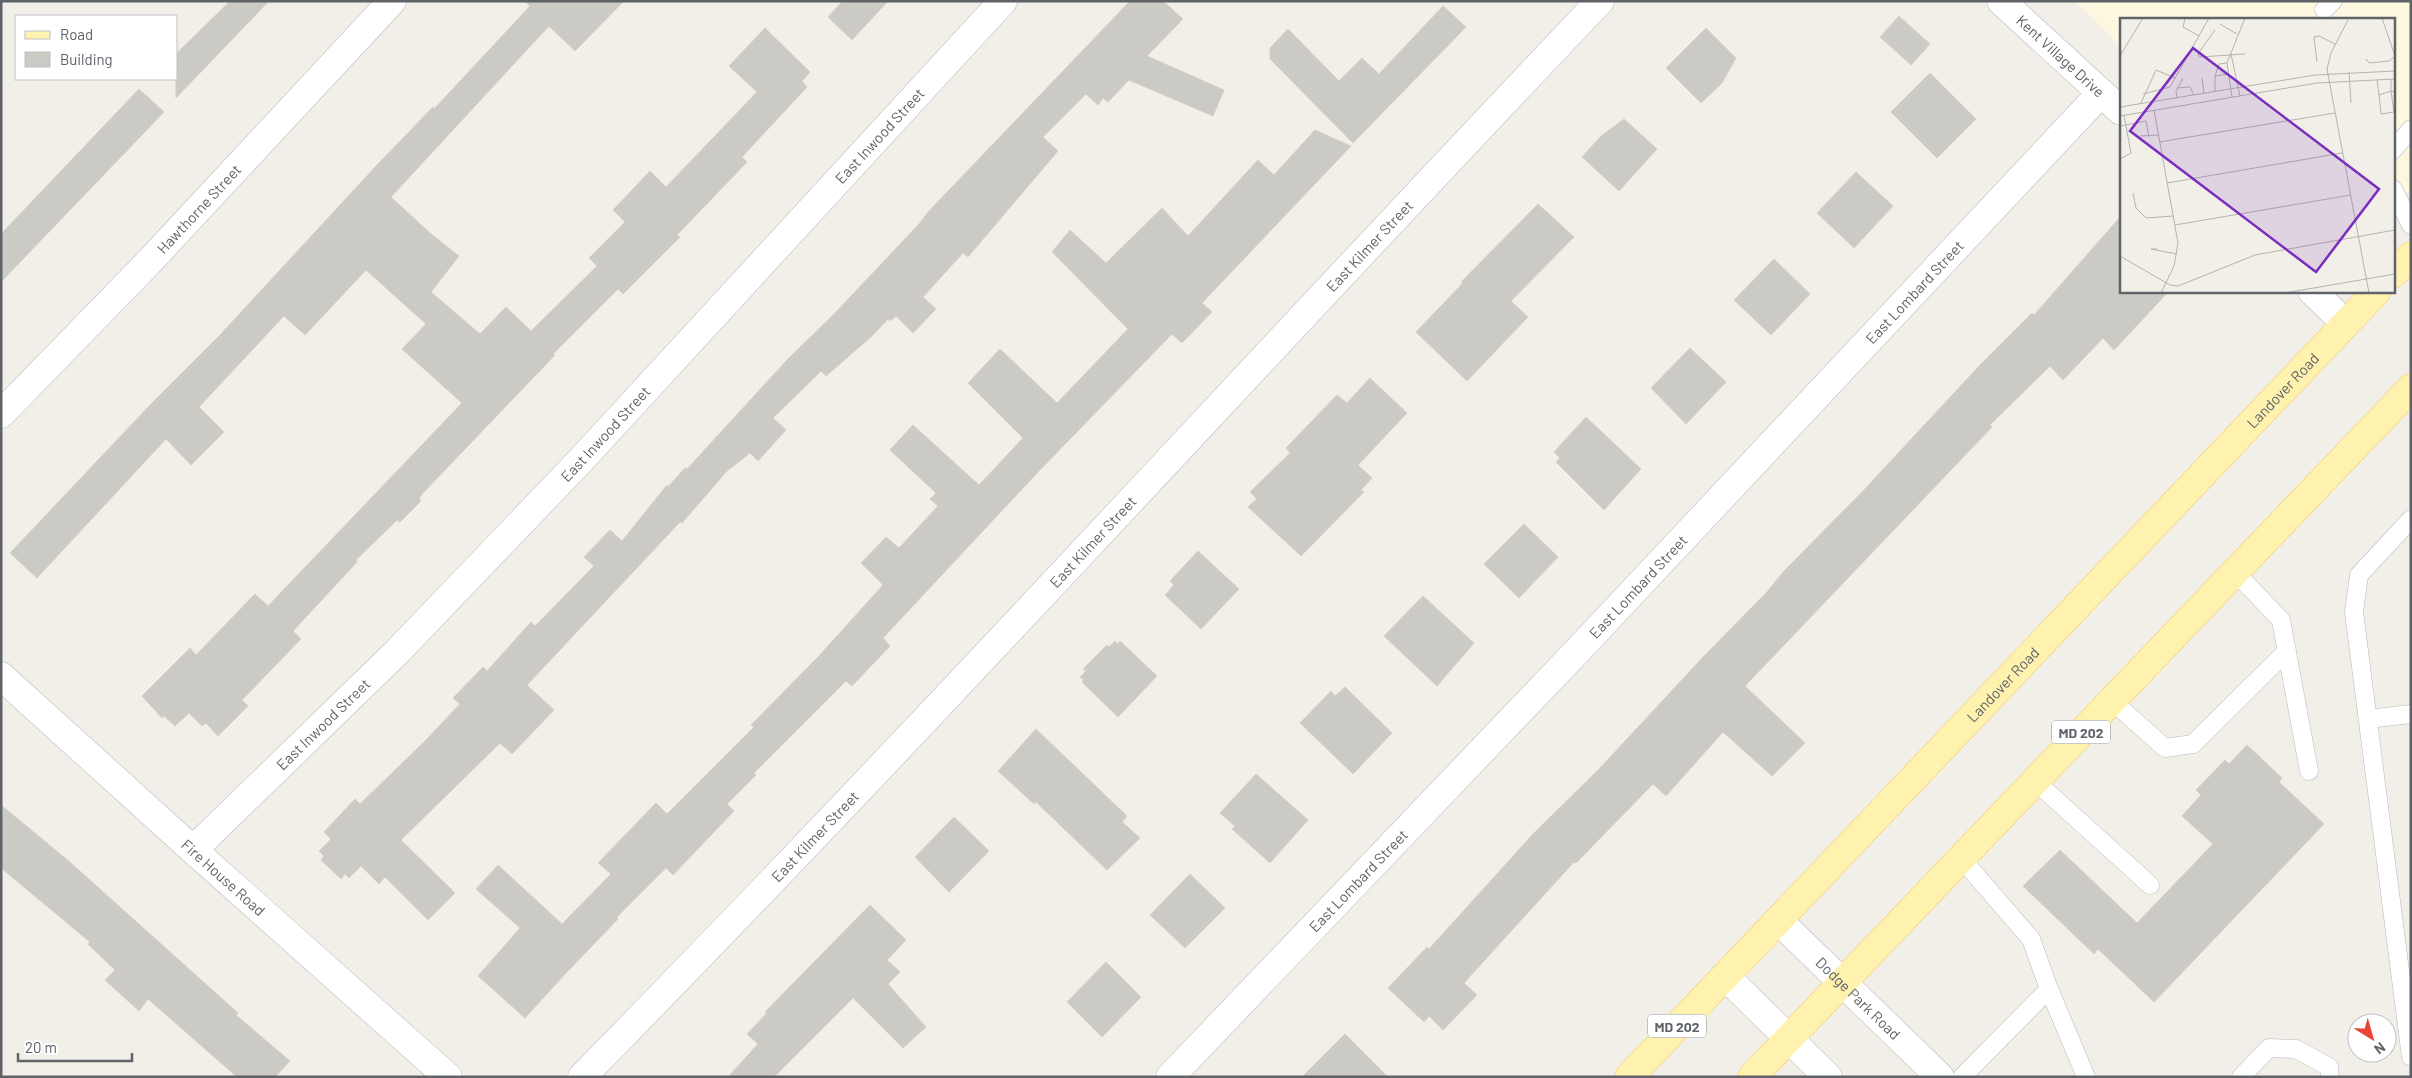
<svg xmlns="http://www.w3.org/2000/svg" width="2412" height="1078" viewBox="0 0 2412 1078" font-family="Barlow,sans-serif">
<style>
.commercial{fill:#fef7e0}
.building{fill:#cccac5;stroke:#d6d1c6}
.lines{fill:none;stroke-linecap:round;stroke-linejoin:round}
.lane-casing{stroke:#b5b8bc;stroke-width:19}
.street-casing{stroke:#b5b8bc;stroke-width:29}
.secondary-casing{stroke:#b6babf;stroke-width:29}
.primary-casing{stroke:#f2c960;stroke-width:29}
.lane{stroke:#fff;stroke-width:18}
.street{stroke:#fff;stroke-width:28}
.secondary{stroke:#fff;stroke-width:28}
.primary{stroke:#fff2af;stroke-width:28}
.labels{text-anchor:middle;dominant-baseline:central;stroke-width:5;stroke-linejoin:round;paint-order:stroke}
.shield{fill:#fff;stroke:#8f9295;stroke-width:1}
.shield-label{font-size:14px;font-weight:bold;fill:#5f6368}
.street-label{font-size:15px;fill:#5f6368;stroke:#fff}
.inset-road{fill:none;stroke:#b3b3b1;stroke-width:1}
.view{fill:#7b2cbf;fill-opacity:0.15;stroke:#7b2cbf;stroke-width:2.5}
.inset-edge{fill:none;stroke:#5f6368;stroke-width:2.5}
</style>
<rect width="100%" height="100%" fill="#f1efe8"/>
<!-- commercial -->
<path class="commercial" d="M2074,1H2411V188L2393,207V19H2121V47Z"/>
<!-- building -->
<path class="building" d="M230,1H269L176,98V54Z
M525,1H624L575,51L549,26L391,197L430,233L459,256L431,292L480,334L506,307L531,331L597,266L589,258L625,222L613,210L650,171L666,187L757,92L729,66L765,28L810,72L802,81L807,87L742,157L747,162L677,235L680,237L623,294L618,289L553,354L555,355L423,493L419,498L421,501L400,522L397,520L356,560L357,562L293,631L301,639L242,700L248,706L218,736L206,723L202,726L189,713L175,726L164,716L162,718L142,696L190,648L196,655L255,594L268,606L462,403L402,349L426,324L366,270L305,335L284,316L199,407L224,432L191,465L166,439L37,578L10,553L151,404L219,336L376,166L433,107L434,109L530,6Z
M843,1H888L852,40L828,17Z
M1130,1H1163L1183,19L1147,56L1224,90L1213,116L1129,80L1108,102L1103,98L1098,105L1086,94L1043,137L1058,151L968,257L963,253L923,297L936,309L913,333L896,316L890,321L888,319L872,336L826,376L821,371L773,418L786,430L758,461L750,453L727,471L682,523L680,522L527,685L554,710L512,754L500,743L401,840L455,893L428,920L385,877L379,884L361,866L349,878L345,874L341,879L321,860L324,856L319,851L331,839L324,832L355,799L360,804L425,741L460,704L453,698L483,667L487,671L531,622L535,626L594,566L584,557L610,530L622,541L667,485L668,487L685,468L687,469L787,360L835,313L919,224L928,212Z
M1443,6L1466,27L1353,143L1270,59V48L1288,29L1339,81L1362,58L1379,74Z
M1899,16L1930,44L1911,65L1880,37Z
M1706,28L1736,58L1722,83L1701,103L1666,68Z
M1930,73L1976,119L1937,158L1891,112Z
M139,89L164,112L1,282V234Z
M1624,119L1657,149L1619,191L1582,157L1601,136Z
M1315,130L1351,146L1202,303L1212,312L1182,343L1172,334L1038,472L883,638L890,646L852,686L846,681L754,773L756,775L727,804L734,811L673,875L666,868L617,917L618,919L566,973L525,1018L478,976L520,928L476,889L498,865L562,924L611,874L598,863L656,803L667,814L754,727L751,725L818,657L883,585L861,563L886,537L899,548L938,506L930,499L936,493L890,450L913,425L979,485L1023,438L968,383L1000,349L1057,403L1128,329L1052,252L1070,230L1106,263L1162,208L1188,236L1258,160L1274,175Z
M1856,172L1893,206L1854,248L1817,213Z
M1538,204L1574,237L1511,301L1528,317L1467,381L1416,332L1463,283L1461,282Z
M2121,216V291H2169L2114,350L2103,338L2063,380L2050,366L1990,425L1992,427L1745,686L1805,743L1772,776L1723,732L1666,796L1653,784L1576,863L1574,862L1464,983L1477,995L1443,1030L1429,1016L1424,1022L1388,988L1427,947L1429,949L1533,834L1600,768L1704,656L1766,593L1784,571L1862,492L1980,365L2032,313L2034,315Z
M1774,259L1810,294L1771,335L1734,300Z
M1690,348L1726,382L1686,424L1651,388Z
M1370,378L1407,413L1358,465L1372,478L1361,490L1364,492L1301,556L1248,507L1257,499L1250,492L1290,453L1286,448L1337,395L1347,403Z
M1586,417L1641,469L1604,510L1556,462L1560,458L1554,452Z
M1524,524L1558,557L1519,598L1484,564Z
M1198,551L1239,589L1201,629L1165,595L1174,585L1170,581Z
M1423,596L1474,643L1437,686L1384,636Z
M1115,641L1118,644L1120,641L1157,676L1118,717L1082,682L1084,680L1080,677L1086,671L1083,669L1107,645L1109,647Z
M1345,687L1392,733L1353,774L1300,723L1331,691L1335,696Z
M1036,729L1127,816L1122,822L1140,838L1107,870L1036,802L1034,804L998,771Z
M2247,745L2282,778L2279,782L2324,824L2154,1002L2098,949L2094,954L2023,886L2060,850L2137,923L2213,844L2182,816L2201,795L2196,790L2225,760L2229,764Z
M1256,774L1308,820L1270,863L1232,829L1235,826L1220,813Z
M1,805L71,863L238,1013L236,1015L290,1061L275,1077H237L148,999L139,1011L105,980L115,970L88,944L90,942L1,868Z
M954,817L989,851L949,892L915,857Z
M1190,874L1225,908L1185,948L1150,915Z
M870,905L906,940L887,960L900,972L888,984L926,1027L903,1048L853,998L774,1077H728L758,1044L747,1034L767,1013L765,1012Z
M1106,962L1141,997L1102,1037L1067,1002Z
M1345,1034L1388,1077H1302Z"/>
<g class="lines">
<!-- lane casing -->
<g class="lane-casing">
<path id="lane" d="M2324,10L2333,1
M2393,150L2411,129
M2393,189L2411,225
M2411,519L2359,575L2354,612L2411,1057
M2235,572L2281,620L2309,771
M2111,700L2165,748L2193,744L2287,651
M2368,719L2411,714
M2035,781L2150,885
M1961,858L2031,939L2049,989L1962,1077
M2049,989L2086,1077
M2241,1077L2269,1048L2296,1049L2329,1067L2330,1077"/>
</g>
<!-- street casing -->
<g class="street-casing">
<g id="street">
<path id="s1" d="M1,414L149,262L392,1"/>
<path id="s2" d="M193,850L397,652L581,460L1003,1"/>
<path id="s3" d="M1778,920L1940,1077"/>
<path d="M1725,976L1828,1077"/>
<path id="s4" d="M582,1077C928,725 1259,359 1600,1"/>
<path id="s5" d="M1170,1077L1582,646L2101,93"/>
</g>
</g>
<!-- secondary casing -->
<g class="secondary-casing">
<g id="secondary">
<path id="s6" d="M2001,1L2121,111"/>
<path d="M2312,291L2346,324"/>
<path id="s7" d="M1,676L193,850L448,1077"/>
</g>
</g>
<!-- primary casing -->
<g class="primary-casing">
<g id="primary">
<path d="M2393,274L2411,256"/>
<path id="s8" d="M1629,1077L2377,291"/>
<path d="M1752,1077L2411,388"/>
</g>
</g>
<!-- lane -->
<use href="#lane" class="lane"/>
<!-- street -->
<use href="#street" class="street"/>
<!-- secondary -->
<use href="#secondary" class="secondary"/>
<!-- primary -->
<use href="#primary" class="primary"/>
</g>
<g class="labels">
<!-- shield labels -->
<g class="shield">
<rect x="2052" y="720.5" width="58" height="23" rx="4"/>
<rect x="1648" y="1014.5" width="58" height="23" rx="4"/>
</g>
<g class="shield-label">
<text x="2081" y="732">MD 202</text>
<text x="1677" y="1026">MD 202</text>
</g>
<!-- street labels -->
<g class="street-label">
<text stroke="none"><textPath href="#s6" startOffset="81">Kent Village Drive</textPath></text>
<text stroke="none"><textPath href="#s2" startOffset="991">East Inwood Street</textPath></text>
<text stroke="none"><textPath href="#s1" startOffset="285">Hawthorne Street</textPath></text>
<text stroke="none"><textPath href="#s4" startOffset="1145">East Kilmer Street</textPath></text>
<text stroke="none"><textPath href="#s5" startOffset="1082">East Lombard Street</textPath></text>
<text stroke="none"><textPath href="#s8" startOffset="948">Landover Road</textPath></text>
<text stroke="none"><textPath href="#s2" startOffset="586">East Inwood Street</textPath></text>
<text stroke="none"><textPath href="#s4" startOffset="740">East Kilmer Street</textPath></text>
<text stroke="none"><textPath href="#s5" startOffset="678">East Lombard Street</textPath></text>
<text stroke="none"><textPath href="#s8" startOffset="542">Landover Road</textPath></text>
<text stroke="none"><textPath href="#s2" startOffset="181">East Inwood Street</textPath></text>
<text stroke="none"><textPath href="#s4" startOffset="335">East Kilmer Street</textPath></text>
<text stroke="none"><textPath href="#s7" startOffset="300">Fire House Road</textPath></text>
<text stroke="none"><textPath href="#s5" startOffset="272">East Lombard Street</textPath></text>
<text stroke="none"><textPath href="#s3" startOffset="112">Dodge Park Road</textPath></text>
</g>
</g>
<!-- overview -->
<g transform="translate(2120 18)">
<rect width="275" height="275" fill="#f1efe8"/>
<path class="inset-road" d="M65,0L63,9L79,18M228,2L211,35L207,51L249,275M100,6L117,16M95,12L78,36L80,39L125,36M111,36L120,78M0,38L23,0M246,41L249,45L269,43L275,38L262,0M197,44L194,19L199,18L215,26M229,54L231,85M95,58L99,46L107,45M82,60L84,75M257,61L259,77M271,61V73L274,94L261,96L259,77L271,73L275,74M57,70L70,69L74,77M95,73V58L109,56M23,76L50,69L89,0M57,79L56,73L63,60M112,79L107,45L125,0M21,85L36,52L55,60M0,89L195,57L275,53M34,92L58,225L54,248L41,275M0,98L197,65L275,61M0,108L26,103L29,119M20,118L38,117M39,124L215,95M0,141L11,135L4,97M47,165L222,135M13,175L16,190L26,200L53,198M55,207L231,177M37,231H31L57,236M0,238L50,267L58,268L135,237L275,212M165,275L275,256"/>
<path class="view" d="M73,30L259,171L196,254L10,113Z"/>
<rect width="275" height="275" class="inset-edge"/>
</g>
<!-- border -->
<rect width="2412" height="1078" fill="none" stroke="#5f6368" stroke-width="5"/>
<!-- legend -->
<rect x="15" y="15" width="162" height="65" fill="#ffffff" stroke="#bfc1c3"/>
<rect x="25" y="31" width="25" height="8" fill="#fff2af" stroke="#bfc1c3"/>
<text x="60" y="40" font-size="15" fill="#5f6368">Road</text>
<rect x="25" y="52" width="25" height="15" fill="#cccac5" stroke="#bfc1c3"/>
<text x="60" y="65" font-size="15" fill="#5f6368">Building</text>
<!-- north arrow -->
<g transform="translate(2372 1038) rotate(143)"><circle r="24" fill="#ffffff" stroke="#bfc1c3"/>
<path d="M0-4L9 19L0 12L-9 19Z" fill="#ea4335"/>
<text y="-8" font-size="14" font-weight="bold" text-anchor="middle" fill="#5f6368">N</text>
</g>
<!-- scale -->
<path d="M18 1053v8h114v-8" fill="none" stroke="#5f6368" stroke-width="2.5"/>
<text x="25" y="1053" font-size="15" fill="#5f6368" stroke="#ffffff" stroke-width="4" paint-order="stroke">20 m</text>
</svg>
